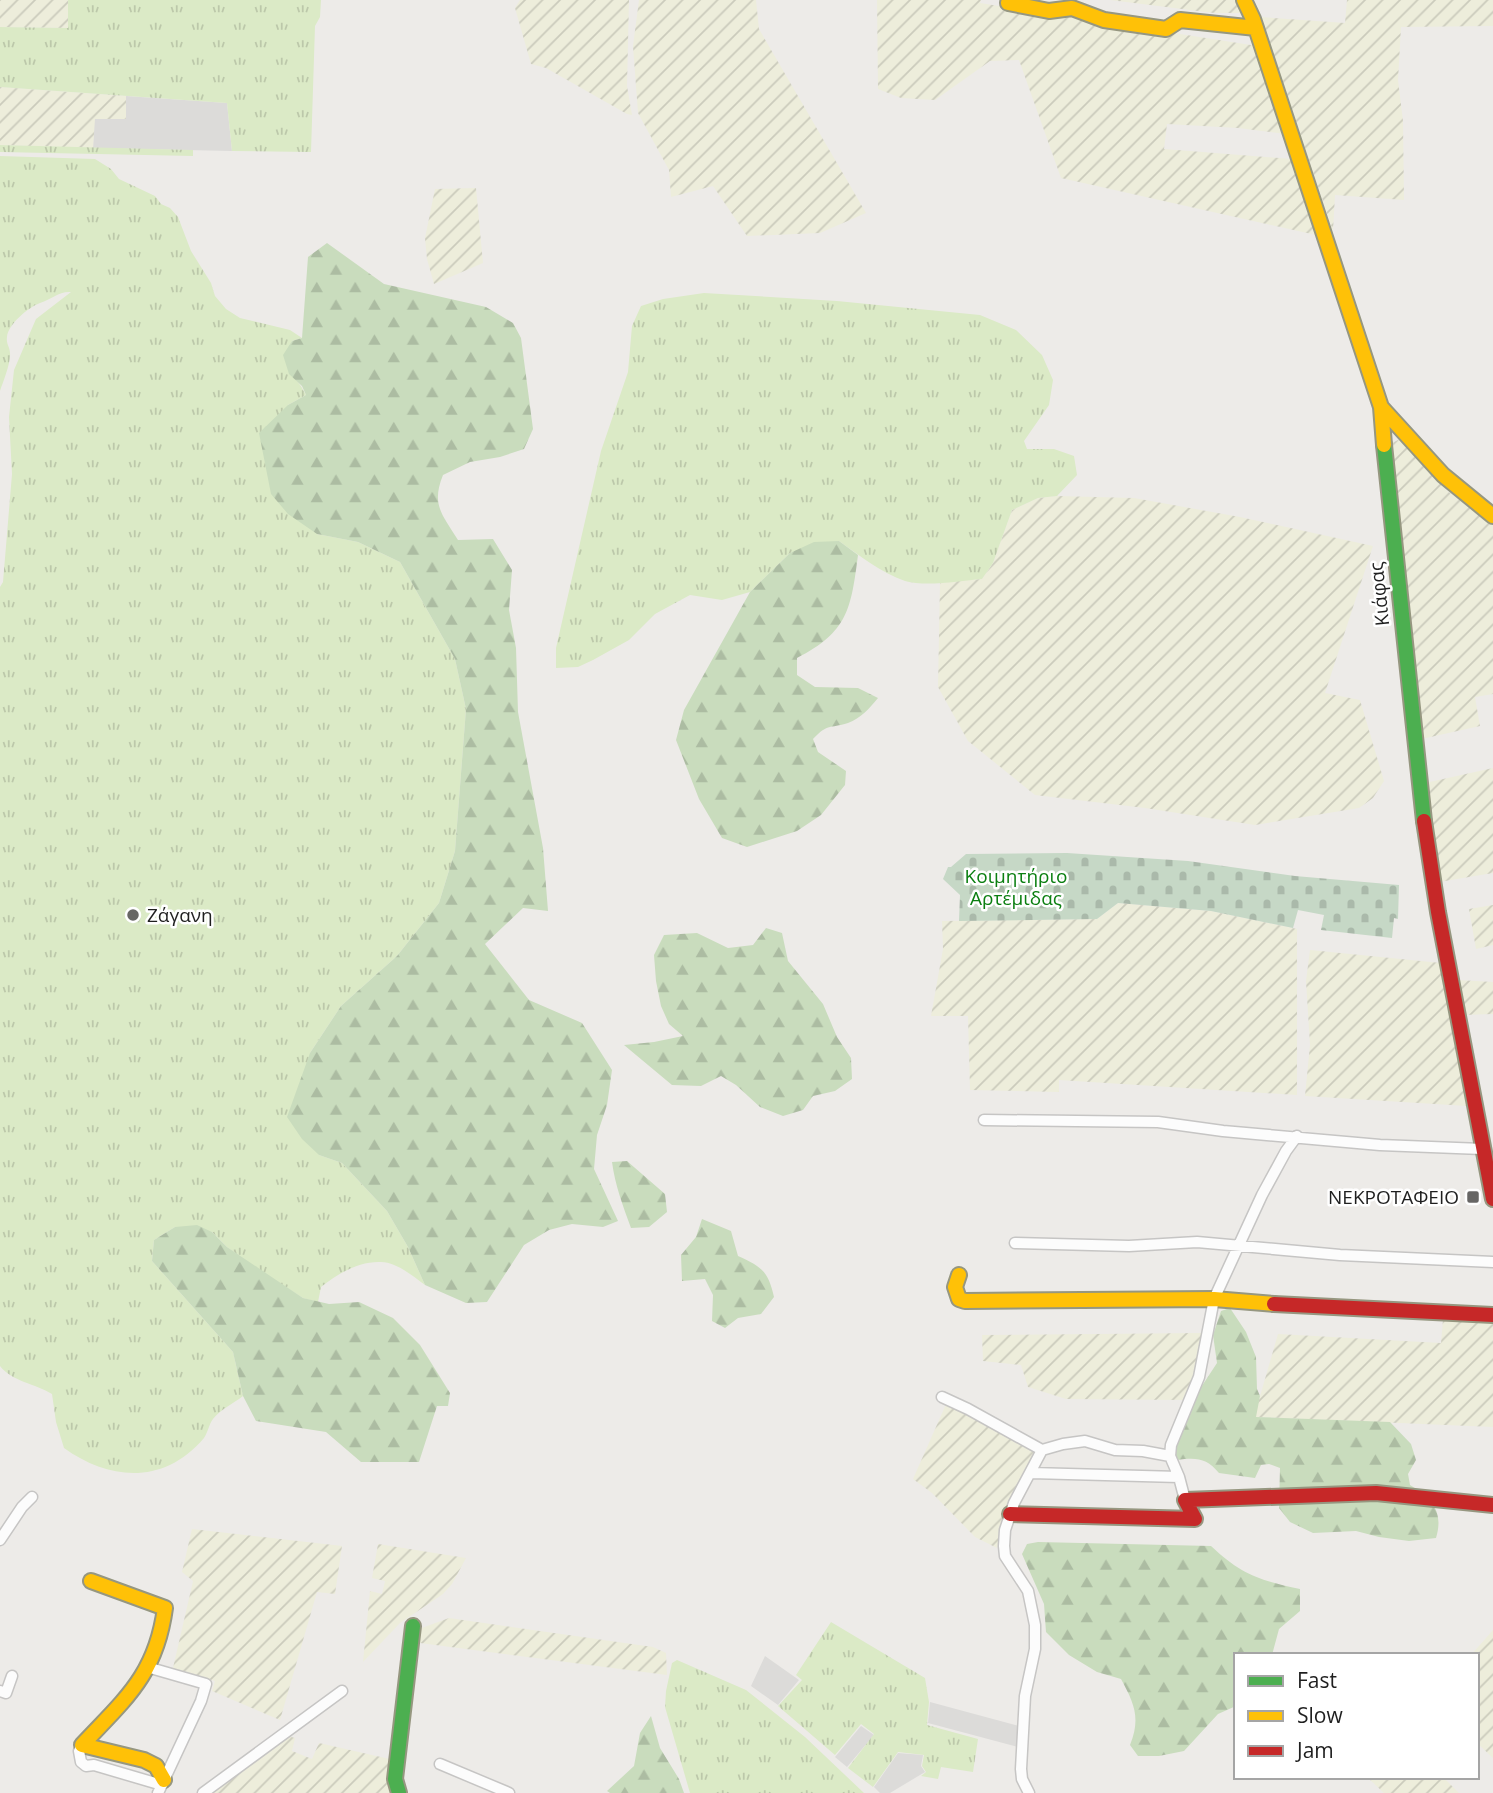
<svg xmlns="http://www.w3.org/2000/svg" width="1493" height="1793" viewBox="0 0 1493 1793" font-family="'Open Sans',sans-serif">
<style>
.residential{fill:#dcdbd9}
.farmland{fill:url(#farmland-furrows)}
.grass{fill:url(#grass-tufts)}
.forest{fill:url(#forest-firs)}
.cemetery{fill:url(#cemetery-stones)}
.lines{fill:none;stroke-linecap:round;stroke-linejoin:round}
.street-casing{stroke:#c6c5c4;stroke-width:13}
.fast-casing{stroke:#969780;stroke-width:18}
.slow-casing{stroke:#969780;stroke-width:18}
.jam-casing{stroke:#969780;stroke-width:18}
.street{stroke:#fcfcfc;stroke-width:10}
.fast{stroke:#4caf50;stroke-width:14}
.slow{stroke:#ffc107;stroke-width:14}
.jam{stroke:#c62828;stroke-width:14}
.poi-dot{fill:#676665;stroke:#fff;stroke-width:2.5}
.labels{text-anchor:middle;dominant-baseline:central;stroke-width:5;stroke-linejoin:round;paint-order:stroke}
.street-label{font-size:19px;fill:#1f1f1f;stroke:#fff}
.park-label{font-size:19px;fill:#0b7f11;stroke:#fff}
.poi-label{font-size:19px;fill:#1f1f1f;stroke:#fff;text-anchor:start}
</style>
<defs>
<pattern id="farmland-furrows" width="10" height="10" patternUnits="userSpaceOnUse" patternTransform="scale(1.75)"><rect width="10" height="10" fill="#ededdb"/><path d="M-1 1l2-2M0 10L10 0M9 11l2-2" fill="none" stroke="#cbcbbc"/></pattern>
<pattern id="grass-tufts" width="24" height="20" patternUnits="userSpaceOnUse" patternTransform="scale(1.75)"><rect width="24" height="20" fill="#dbeac6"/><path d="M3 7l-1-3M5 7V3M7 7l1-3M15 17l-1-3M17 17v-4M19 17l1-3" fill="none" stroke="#bcc8aa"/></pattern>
<pattern id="forest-firs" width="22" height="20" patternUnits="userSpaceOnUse" patternTransform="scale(1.75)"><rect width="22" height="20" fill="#c9dcbd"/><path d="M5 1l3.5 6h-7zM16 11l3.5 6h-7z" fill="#acbca2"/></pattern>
<pattern id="cemetery-stones" width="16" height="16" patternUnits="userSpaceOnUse" patternTransform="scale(1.75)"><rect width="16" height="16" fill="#c6d8c6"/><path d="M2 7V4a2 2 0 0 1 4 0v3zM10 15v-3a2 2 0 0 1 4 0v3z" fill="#aab9aa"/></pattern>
</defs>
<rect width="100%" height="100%" fill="#edebe8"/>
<!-- residential -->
<path class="residential" d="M126,96L227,103L232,151L93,148L94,119H125Z
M765,1656L799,1680L778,1705L751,1686Z
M930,1702L1023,1727L1018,1747L928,1723Z
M861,1726L874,1735L847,1767L835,1757Z
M898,1753L923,1755L921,1766L925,1772L890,1793H880L874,1787Z"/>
<!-- farmland -->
<path class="farmland" d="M0,0H68V28L0,27Z
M520,0H629L627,86L632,115L627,114L546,68L531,64L515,8Z
M639,0H756L759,29L866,213L820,233L747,236L713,186L671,197L669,170L638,113L633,46Z
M877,0H981L980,3L1251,45L1260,53L1286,134L1238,128L1167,124L1164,149L1292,159L1316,235L1061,178L1019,60L990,61L935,100L901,98L878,89Z
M1110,0H1241L1247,13H1214Z
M1347,0H1493V26L1401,27L1398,80L1403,121L1404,200L1335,195L1333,231L1261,17L1345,23Z
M0,87L126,96V119H95L93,148L0,145Z
M476,188L483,263L434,284L427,259L425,238L435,189Z
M1398,440L1405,443L1446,490L1493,525V694L1475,697L1480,726L1426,738H1420L1390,449L1392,443Z
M1057,496L1134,498L1240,517L1373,546L1325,693L1360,700L1384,781L1373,798L1359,808L1255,825L1145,808L1035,795L968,741L938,687L940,582L982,579L993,563L1012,510L1038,498Z
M1493,768V873L1439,882L1425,783Z
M1118,903L1211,911L1297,929V1095L1059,1080V1092L970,1090L968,1016H931L943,949L942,921L1097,919Z
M1493,905V945L1476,949L1469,909Z
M1310,950L1441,963L1467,1106L1305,1096L1310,1045L1306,981Z
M1458,980L1493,982V1014L1463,1015Z
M1443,1319L1493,1323V1427L1256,1417V1410L1278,1334L1441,1343Z
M1203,1333L1199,1365L1186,1400L1066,1399L1028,1387L1021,1365L983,1361L982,1335Z
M947,1402L1038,1450L1014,1495L997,1548L975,1537L932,1493L913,1479Z
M192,1529L342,1546L335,1594L317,1592L280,1720L212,1691L215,1681L173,1668L193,1581L182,1572Z
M378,1544L466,1558L452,1584L443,1594L400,1623L363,1662L370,1591L382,1594L385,1581L372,1578Z
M449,1618L653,1647L666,1653L667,1675L420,1643L419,1629Z
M1493,1630V1758L1477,1743V1655H1471Z
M288,1736L295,1738L292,1751L312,1759L319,1743L394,1760L396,1793H208Z
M1367,1777H1443L1459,1793H1384Z"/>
<!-- grass -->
<path class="grass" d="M68,0H321L320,17L315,26L311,152L232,151L227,103L0,87V27L68,28Z
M0,145L193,150V156L0,152Z
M0,156L95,159L111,169L119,179L155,196L161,204L170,208L178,217L191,251L211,283L215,296L226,309L240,318L290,330L302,338L292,341C278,372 295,372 306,395L288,405L317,534L358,542L400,562L455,659L466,709L455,851L439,903L397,956L341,1006L310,1053L319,1155L342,1163L387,1211L408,1247L425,1285C413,1276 396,1262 381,1262C359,1261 337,1274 321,1287L318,1302L303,1298L259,1270L227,1247L212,1232L175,1227L154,1240L152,1261L233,1352L243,1396C234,1403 220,1410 213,1419C209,1424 208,1432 204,1438C164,1485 110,1481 64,1448L56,1422L52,1394C36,1384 11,1381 0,1366V587L3,582L12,474L9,417L14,370L36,319L71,292C59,291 52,299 40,303C29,307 8,324 7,337C6,344 10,347 10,353C11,363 3,382 0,391Z
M704,293L837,301L980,315L1016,330L1042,355L1053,380L1049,405L1024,441L1027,449H1054L1074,456L1077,475L1057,496L1038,498L1012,510L993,563L982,579C960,581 926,587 905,581C881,573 859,555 839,541L790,553L750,592L722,600L690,595L655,614L629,640L593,660L578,667L556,668V648L601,451L628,372L632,326L641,306L663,299Z
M831,1622L925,1678L929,1702L927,1725L978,1739L973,1772L941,1767L938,1779L921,1776L926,1772L922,1766L924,1755L898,1752L873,1787L848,1768L874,1734L861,1724L835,1755L778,1706L802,1680L796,1675Z
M677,1660L746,1690L805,1737L864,1793H690L665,1707L666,1691L672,1663Z"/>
<!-- forest -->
<path class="forest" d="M327,243L384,284L486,307L513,323L521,338L533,429L524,449L500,457L470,462L443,475C431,505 442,514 458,540L493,539L512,570L509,610L516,648L518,712L543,848L548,911L523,908L485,944L529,1000L582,1023L612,1070L607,1105L597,1135L594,1169L618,1221L603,1227L572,1224L549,1230L524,1245L487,1302L466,1303L425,1285L408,1247L387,1211L342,1163L319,1155L302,1139L287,1117L310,1053L341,1006L397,956L439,903L455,851L466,709L455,659L400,562L358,542L317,534L288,514L271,494L259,433L288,405L306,395L302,386L289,374L283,355L292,341L302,338L308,257Z
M839,541L858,555C851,609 848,632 797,658V675L815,687L858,688L878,698C869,709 861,718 848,723C829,729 828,723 813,739L818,752L846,771L845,785L821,815L797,831L747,847L722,838L699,799L676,740L684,710L750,592L790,553L814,542Z
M766,928L782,933L788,961L823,1004L837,1037L851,1058L852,1079L835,1091L813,1096L803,1110L783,1116L760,1107L736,1085L721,1076L701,1086L672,1085L624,1045L654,1042L683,1036L669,1024L661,1006L656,981L654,955L664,935L697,933L728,948L753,945Z
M627,1161L665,1194L667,1212L649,1227L631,1228C623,1206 615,1185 612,1162Z
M702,1219L731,1231L738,1256C762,1267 768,1271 774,1297L761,1314L738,1318L725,1328L712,1321L713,1295L705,1279L682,1281L681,1255L696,1237Z
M197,1225L212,1232L227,1247L303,1298L329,1304L359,1302L393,1318L420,1345L450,1393L448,1406H437L419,1462H361L326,1432L256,1421L243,1396L233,1352L152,1261L154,1240L175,1227Z
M1230,1308L1246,1332L1256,1357L1257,1389L1260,1396L1256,1417L1390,1422L1411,1444L1416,1460L1408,1474L1410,1485C1432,1499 1444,1511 1436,1538L1409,1541L1379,1537L1356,1531L1313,1533L1290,1522L1279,1508L1280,1468L1269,1464L1261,1465L1255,1478L1219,1473C1207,1458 1196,1457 1177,1460L1175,1451L1179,1431L1194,1398L1217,1363L1213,1335L1221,1311Z
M1038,1542L1211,1546C1242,1575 1259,1580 1300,1589V1611L1279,1629L1272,1655H1236V1706L1218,1714L1184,1751L1159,1756H1138L1130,1745C1141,1718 1134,1703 1121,1679L1097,1672L1069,1655L1046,1632L1044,1604L1022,1554L1027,1544Z
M651,1716L660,1748L679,1779L684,1793H610L607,1791L634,1766L640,1733Z"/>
<!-- cemetery -->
<path class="cemetery" d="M1067,853L1188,861L1295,876L1399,885L1398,919L1394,918L1392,938L1321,930L1324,915L1298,910L1293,928L1211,911L1118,903L1097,919L959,921L960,895L943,879L948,867H951L966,854Z"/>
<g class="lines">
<!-- street casing -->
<g class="street-casing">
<path id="street" d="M984,1120L1158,1122L1223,1131L1380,1145L1482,1149
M1015,1243L1129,1246L1197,1242L1340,1255L1493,1262
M942,1397L968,1409L1042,1450L1063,1444L1085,1441L1115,1450L1143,1451L1170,1456
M1031,1473L1179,1477L1185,1500
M1179,1477L1170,1456L1171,1445L1199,1377L1214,1299L1262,1195L1286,1151L1297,1136
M0,1540L22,1507L32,1497
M147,1667L206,1684L201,1701L158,1793
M0,1691L6,1693L12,1676
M82,1745L79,1751L81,1762L86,1766L94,1765L162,1785
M440,1764L509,1793
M203,1793L342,1691
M1029,1793L1022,1779L1021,1769L1025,1696L1035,1649V1625L1028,1591L1005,1556L1004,1546L1005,1530L1014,1503L1042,1450"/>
</g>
<!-- fast casing -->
<g class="fast-casing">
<path id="fast" d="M1384,445L1424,821
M399,1793L395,1779L413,1626"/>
</g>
<!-- slow casing -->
<g class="slow-casing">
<path id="slow" d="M1244,0L1253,19L1381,407L1384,445
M1008,3L1049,11L1072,8L1104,20L1166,29L1180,20L1256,28
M1381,407L1443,475L1493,516
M959,1275L955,1287L959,1299L965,1301L1214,1299L1274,1304
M91,1581L165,1608C156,1675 125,1699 82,1745L144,1760L156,1766L164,1780"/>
</g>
<!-- jam casing -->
<g class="jam-casing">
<path id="jam" d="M1424,821L1438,912L1493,1199
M1274,1304L1493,1315
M1010,1514L1195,1519L1185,1500L1376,1493L1493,1505"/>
</g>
<!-- street -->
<use href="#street" class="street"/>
<!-- fast -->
<use href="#fast" class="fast"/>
<!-- slow -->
<use href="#slow" class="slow"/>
<!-- jam -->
<use href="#jam" class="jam"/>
</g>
<!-- markers -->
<g class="poi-dot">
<circle cx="133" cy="915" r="7"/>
<rect x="1466" y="1190" width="14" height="14" rx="3.5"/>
</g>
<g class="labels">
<!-- street labels -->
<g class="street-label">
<text transform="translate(1379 594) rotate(-96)">Κιάφας</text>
</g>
<!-- park labels -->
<g class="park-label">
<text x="1016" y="876">Κοιμητήριο<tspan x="1016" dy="22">Αρτέμιδας</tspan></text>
</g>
<!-- poi labels -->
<g class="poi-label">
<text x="147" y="915">Ζάγανη</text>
<text x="1459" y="1197" text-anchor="end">ΝΕΚΡΟΤΑΦΕΙΟ</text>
</g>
</g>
<!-- legend -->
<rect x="1234" y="1653" width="245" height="126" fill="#ffffff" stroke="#a5a5a5" stroke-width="2"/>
<rect x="1248" y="1676" width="35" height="10" fill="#4caf50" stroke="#a5a5a5" stroke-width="2"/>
<text x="1297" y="1688" font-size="21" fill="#1f1f1f">Fast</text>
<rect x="1248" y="1711" width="35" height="10" fill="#ffc107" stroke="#a5a5a5" stroke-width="2"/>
<text x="1297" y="1723" font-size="21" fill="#1f1f1f">Slow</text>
<rect x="1248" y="1746" width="35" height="10" fill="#c62828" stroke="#a5a5a5" stroke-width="2"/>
<text x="1297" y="1758" font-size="21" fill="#1f1f1f">Jam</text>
</svg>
